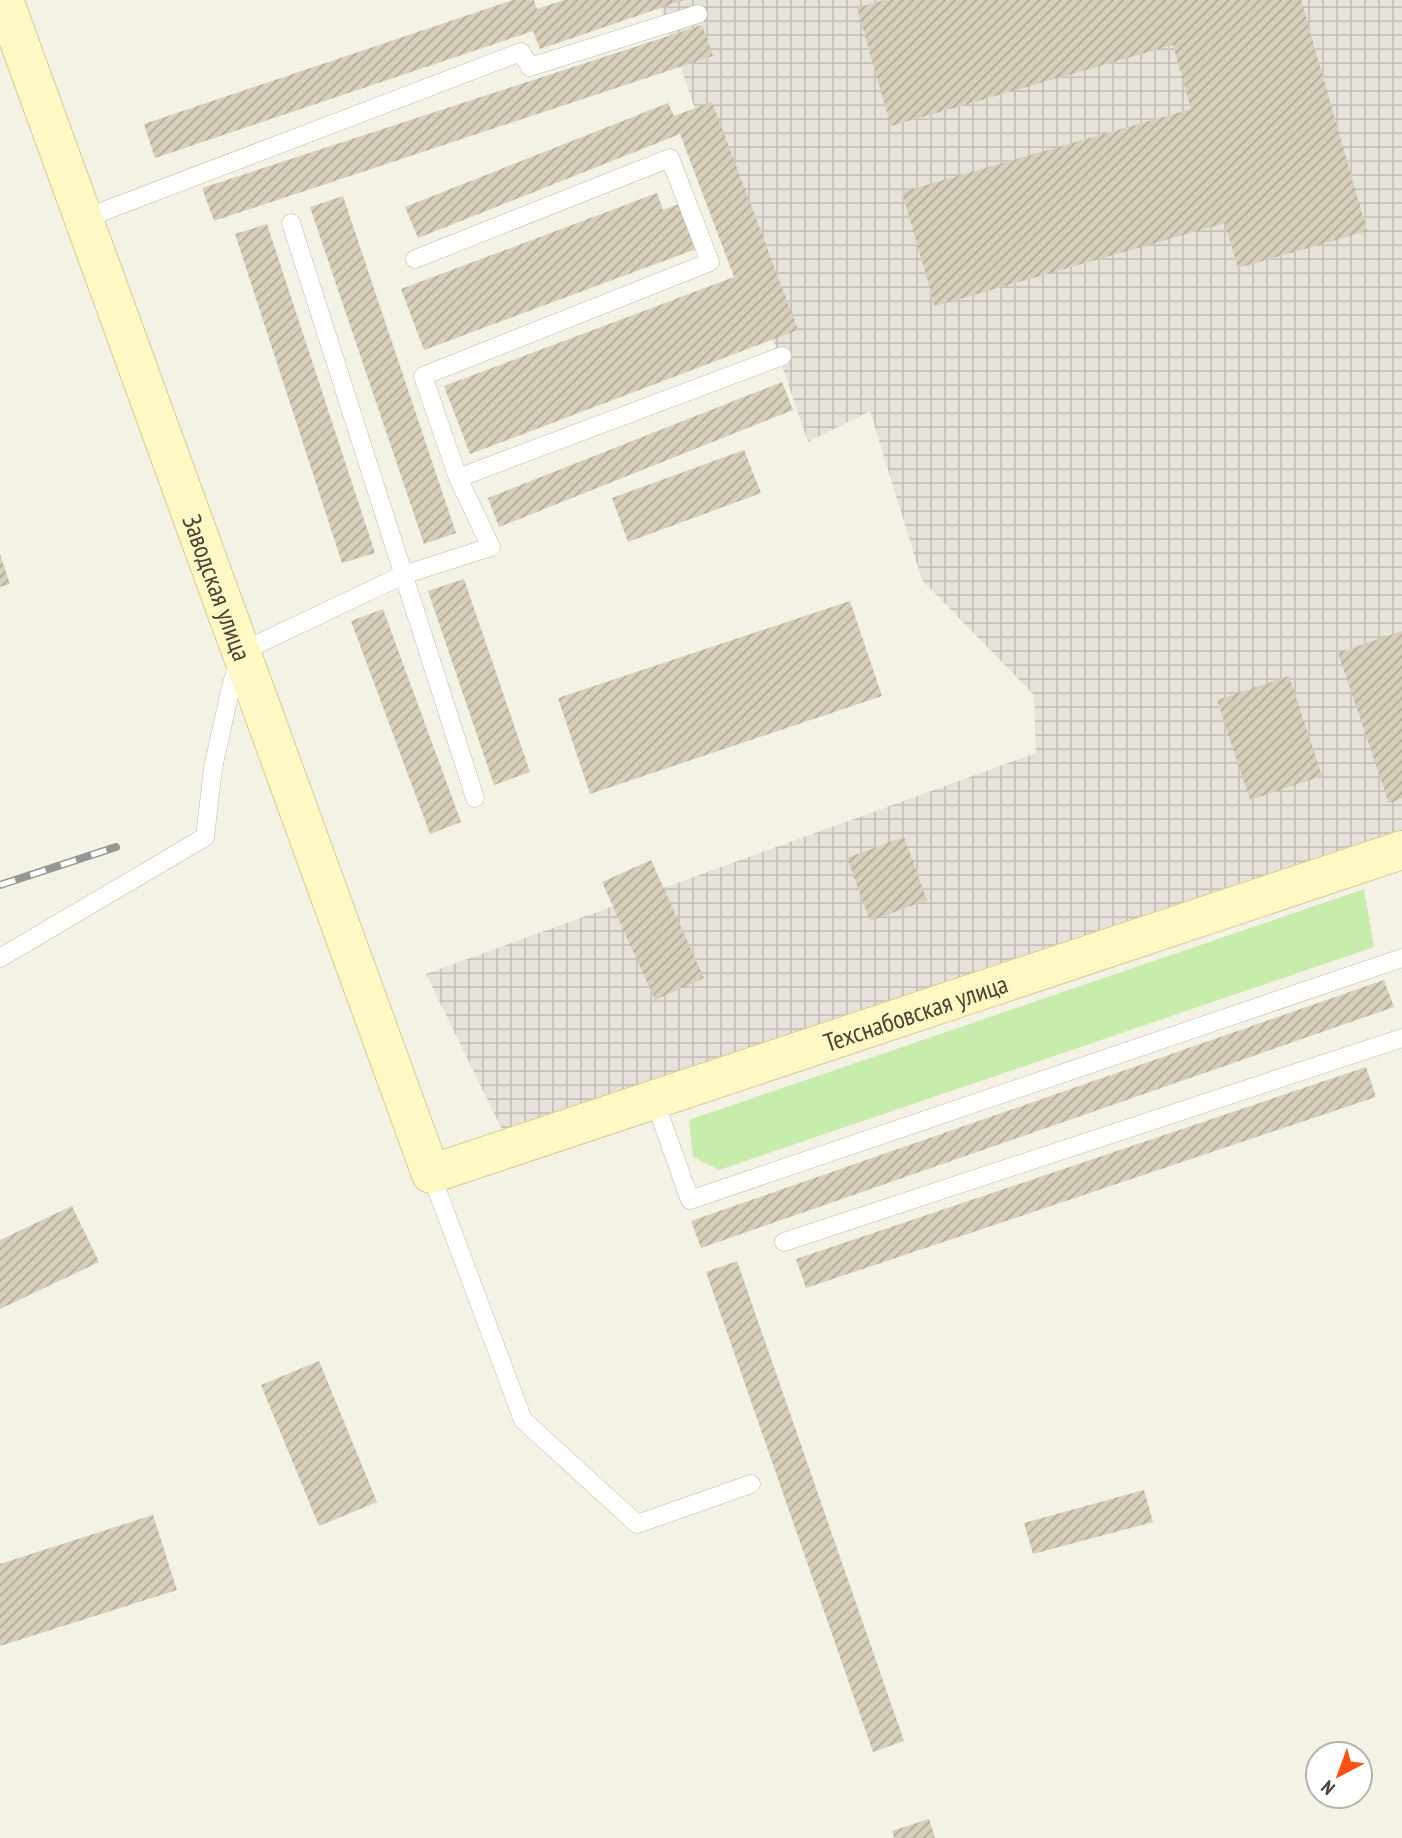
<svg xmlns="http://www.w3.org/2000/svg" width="1402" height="1838" viewBox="0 0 1402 1838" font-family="'PT Sans Narrow',sans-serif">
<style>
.industrial{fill:url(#industrial-grid)}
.green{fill:#c7ecab}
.building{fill:url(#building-hatch)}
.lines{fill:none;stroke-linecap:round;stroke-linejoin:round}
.lane-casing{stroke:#c0bba7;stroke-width:19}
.secondary-casing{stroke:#d7ce91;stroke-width:40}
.lane{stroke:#fff;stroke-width:18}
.secondary{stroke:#fff8c5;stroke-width:38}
.rail-casing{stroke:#969696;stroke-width:8}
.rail{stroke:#fff;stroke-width:5;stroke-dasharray:16;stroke-linecap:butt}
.labels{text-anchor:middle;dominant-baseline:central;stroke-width:6;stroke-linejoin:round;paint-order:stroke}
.street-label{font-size:26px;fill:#474234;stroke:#fff}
</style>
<defs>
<pattern id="industrial-grid" width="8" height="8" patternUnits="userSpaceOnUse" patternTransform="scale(1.75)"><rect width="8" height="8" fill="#e6e2da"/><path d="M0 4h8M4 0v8" fill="none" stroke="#c7c3bc"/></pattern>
<pattern id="building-hatch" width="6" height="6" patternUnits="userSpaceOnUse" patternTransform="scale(1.75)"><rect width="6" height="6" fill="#d7cfba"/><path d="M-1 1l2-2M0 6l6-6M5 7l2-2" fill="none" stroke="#b0aa98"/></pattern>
</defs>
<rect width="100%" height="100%" fill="#f4f1e5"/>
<!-- industrial -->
<path class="industrial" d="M658,0H1402V844L514,1154L426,974L1036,753L1034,695L922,580L870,411L808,442Z"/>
<!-- green -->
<path class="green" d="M1364,889L1374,947L719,1170L693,1157L689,1120Z"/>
<!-- building -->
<path class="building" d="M513,0H534L537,9L564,0H684L540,49L533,31L155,158L144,124Z
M884,0H1301L1367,231L1238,268L1225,223L935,306L902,192L1191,109L1173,45L891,126L857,8Z
M702,25L713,56L214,221L202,188Z
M712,102L798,330L470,454L444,386L734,277L680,134L418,238L405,207L668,103L674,116Z
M657,193L663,210L679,204L696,249L424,350L401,289Z
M343,196L456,533L424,544L310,207Z
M267,224L375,553L342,563L235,234Z
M782,382L793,410L499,527L488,498Z
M744,450L761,493L628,542L612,498Z
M0,554L10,584L0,587Z
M464,579L530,772L494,785L428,591Z
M850,601L882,696L590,794L558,698Z
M383,609L461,822L430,834L351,621Z
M1402,631V798L1389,803L1338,653Z
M1289,676L1322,776L1250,800L1217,700Z
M904,837L927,900L870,921L847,858Z
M651,860L704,978L655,1000L602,882Z
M1384,980L1394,1007L701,1248L691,1221Z
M1366,1067L1376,1097L806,1288L796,1259Z
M72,1206L99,1262L0,1309V1240Z
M737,1261L904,1741L873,1752L706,1272Z
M319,1361L377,1502L319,1526L261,1385Z
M1144,1490L1153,1522L1033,1554L1024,1523Z
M153,1515L177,1590L0,1646V1564Z
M929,1819L935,1838H894L892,1831Z"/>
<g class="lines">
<!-- lane casing -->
<g class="lane-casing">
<path id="lane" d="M83,219L521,52L530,67L698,14
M291,223L475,798
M415,259L670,158L710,262L423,376L458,478
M0,958L205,837L213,768L230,691L241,652L403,575L491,547L458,478L782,356
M654,1099L690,1200L1402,958
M431,1174L523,1420L637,1524L751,1484
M784,1242L1402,1038"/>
</g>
<!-- secondary casing -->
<g class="secondary-casing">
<g id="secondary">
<path id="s1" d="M4,0L431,1174L1402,850"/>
</g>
</g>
<!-- lane -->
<use href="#lane" class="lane"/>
<!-- secondary -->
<use href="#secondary" class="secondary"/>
<!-- rail casing -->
<g class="rail-casing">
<path id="rail" d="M0,885L116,847"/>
</g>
<!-- rail -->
<use href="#rail" class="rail"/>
</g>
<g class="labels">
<!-- street labels -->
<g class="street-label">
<text stroke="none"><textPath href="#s1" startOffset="625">Заводская улица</textPath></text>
<text stroke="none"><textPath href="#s1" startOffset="1760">Техснабовская улица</textPath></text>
</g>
</g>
<!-- north arrow -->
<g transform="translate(1339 1775) rotate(221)"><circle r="33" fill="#ffffff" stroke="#b5b3ae" stroke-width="2"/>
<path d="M0-5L12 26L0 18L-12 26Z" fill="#ff5112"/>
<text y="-10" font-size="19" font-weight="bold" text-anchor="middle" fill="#474234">N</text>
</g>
</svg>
